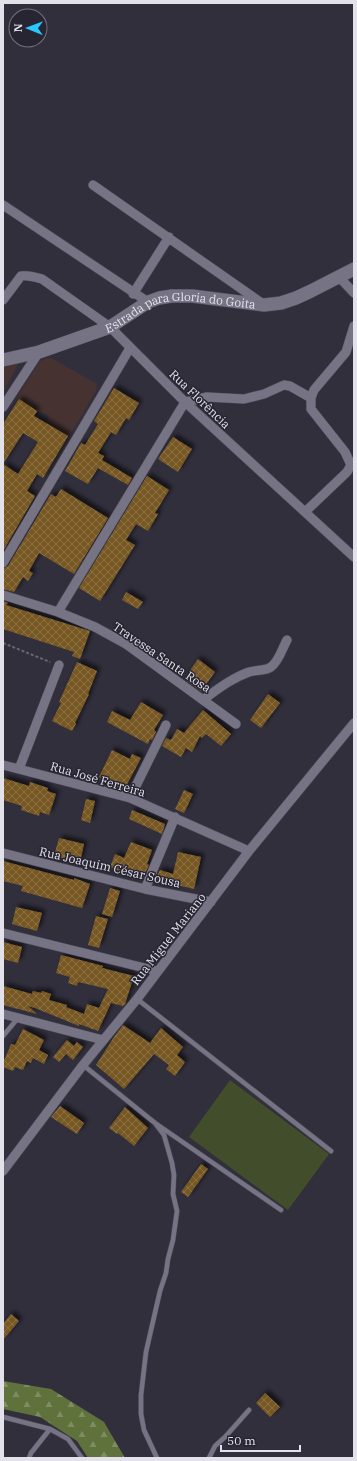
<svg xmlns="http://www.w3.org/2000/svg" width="357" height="1461" viewBox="0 0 357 1461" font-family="'IBM Plex Serif',serif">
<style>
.commercial{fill:#473232}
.forest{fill:url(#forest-firs)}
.pitch{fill:#414d2b}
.building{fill:url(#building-cross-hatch);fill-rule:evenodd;filter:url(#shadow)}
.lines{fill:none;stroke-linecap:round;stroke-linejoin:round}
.lane-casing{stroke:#4e4c57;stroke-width:5.5}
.street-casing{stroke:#4e4c57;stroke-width:10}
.secondary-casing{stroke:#4e4c57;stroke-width:14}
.path{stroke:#676671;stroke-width:2;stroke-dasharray:3 2;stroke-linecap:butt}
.lane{stroke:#757384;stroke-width:4.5}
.street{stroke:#757384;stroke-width:9}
.secondary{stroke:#757384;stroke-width:13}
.labels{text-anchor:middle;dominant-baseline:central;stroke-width:3;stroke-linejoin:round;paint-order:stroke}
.street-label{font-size:12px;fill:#e3e2eb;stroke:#272532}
</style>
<defs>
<pattern id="forest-firs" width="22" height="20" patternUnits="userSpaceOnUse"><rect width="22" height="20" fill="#60723c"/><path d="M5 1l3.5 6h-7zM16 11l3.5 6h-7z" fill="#7e8c62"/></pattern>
<pattern id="building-cross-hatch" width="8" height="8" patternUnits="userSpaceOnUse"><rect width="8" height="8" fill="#785824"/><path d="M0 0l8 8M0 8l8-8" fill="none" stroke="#8b7044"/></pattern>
<filter id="shadow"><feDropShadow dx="3.5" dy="-3.5" stdDeviation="2" flood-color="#0009"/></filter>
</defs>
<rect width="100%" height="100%" fill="#312f3c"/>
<!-- commercial -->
<path class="commercial" d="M23,355L3,393V360Z
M46,358H51L97,384L96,391L69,437L46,423L49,416L37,411L17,398L39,362Z"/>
<!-- forest -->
<path class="forest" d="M3,1381L51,1389L104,1422L125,1458H88L77,1441L40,1417L3,1409Z"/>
<!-- pitch -->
<path class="pitch" d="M230,1080L329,1154L288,1210L189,1137Z"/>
<!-- building -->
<path class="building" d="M114,388L139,403L129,420L126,418L116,435L111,432L98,453L104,456L102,460L132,478L128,485L98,468L88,484L65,471L81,443L85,445L98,424L94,421Z
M19,399L37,411L34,416L68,436L43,478L37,474L27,491L35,496L3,551V424ZM23,433L38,442L18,474L3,464Z
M173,437L192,449L178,472L158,459Z
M147,476L169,490L155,513L158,514L148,531L136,524L126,540L135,545L100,601L79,588Z
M61,489L108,518L74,574L39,553L29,571L33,573L28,581L23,577L14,592L3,589V569L8,566L51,494L56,497Z
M126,592L143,602L138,609L122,600Z
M3,601L8,603L6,605L90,631L80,659L72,656L74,652L3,629Z
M198,659L215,672L201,691L184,679Z
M77,662L97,671L88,694H89L75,723L76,724L72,731L52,721L61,703L59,702Z
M268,694L280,703L261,728L250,720Z
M141,702L163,715L154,730L156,732L152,740L150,739L148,744L107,722L112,711L130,720Z
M203,710L231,734L221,746L206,734L202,738L200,736L192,752L186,748L181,757L162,746L166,738L171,740L177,729L184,733Z
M112,750L130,759L132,754L141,758L124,790L99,777Z
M3,778L29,786L30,782L48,788L47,791L56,794L49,815L40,812L39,816L21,810L22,806L3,800Z
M184,790L193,794L184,813L175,809Z
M86,799L95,801L90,823L81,820Z
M132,810L165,824L162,834L129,819Z
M59,838L84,844L80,862L54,856Z
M131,842L152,850L147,864L149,865L142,880L110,867L115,854L124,858Z
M178,852L201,857L194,889L155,880L160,870L173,874Z
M3,861L74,880V878L90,884L82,908L21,891L23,886L3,881Z
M110,888L120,891L112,917L102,914Z
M16,907L42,913L37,931L12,924Z
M96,916L108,919L99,948L88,945Z
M3,942L22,947L18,963L3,959Z
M61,955L103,966L102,968L134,976L125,1004L123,1006L111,1003L98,1031L79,1024V1026L35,1008L28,1006L37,1014L3,1005V986L32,994L33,991L41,993L42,991L51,994L49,1000L67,1005L66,1007L84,1014L87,1004L99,1008L108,989L78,982L77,986L68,983L70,977L56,973Z
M123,1025L150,1043L161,1028L183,1047L177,1055L185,1062L175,1076L166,1069L169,1065L154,1054L124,1089L96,1065L114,1037Z
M23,1029L44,1040L39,1050L48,1055L44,1064L33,1058L31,1063L27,1061L23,1070L15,1067L13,1071L3,1067V1063L11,1044L15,1045Z
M67,1040L74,1046L77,1042L83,1047L73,1060L66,1054L59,1062L53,1057Z
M60,1106L84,1123L77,1134L51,1117Z
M125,1107L148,1128L134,1146L118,1133L117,1134L109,1128Z
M201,1164L208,1169L188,1197L181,1192Z
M11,1314L19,1321L3,1340V1324Z
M265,1393L280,1407L270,1417L256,1403Z"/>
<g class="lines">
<!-- lane casing -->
<g class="lane-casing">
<path id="lane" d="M137,999L331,1151
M3,1036L18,1018
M83,1065L155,1123L281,1210
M155,1123L164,1135L172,1163L174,1175L173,1194L177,1211L173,1240L168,1259L166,1273L160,1291L146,1352L141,1395V1414L144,1430L157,1458
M3,1417L50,1429L68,1439L82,1458
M29,1458L31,1453L50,1429
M209,1458L215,1446L225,1437L249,1410"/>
</g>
<!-- street casing -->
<g class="street-casing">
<path id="street" d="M93,185L263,304
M3,205L148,302
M339,277L354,293
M133,294L169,237
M3,300L21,276C29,275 35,277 42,279L110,327L185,402L354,557
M3,407L39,352
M305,512L347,472L351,465L345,452L311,409V398L314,390L346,352L354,326
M3,563L130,348
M3,595L58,612L95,627L126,644L236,724
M58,612L185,402L207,397L244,399L264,394L284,385L290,386L311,398
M204,699C218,689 232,678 249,672C256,670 265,671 271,667C279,661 282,649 287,640
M3,765L130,798L249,851
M19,769L59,665
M130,798L166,725
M3,853L145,889L211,902
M145,889L175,817
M3,933L157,971
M3,1014L103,1040
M3,1171L83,1065L137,999L249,851L354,723"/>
</g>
<!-- secondary casing -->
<g class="secondary-casing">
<g id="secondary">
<path id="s1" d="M3,360L39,352L110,327L148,302L159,298L172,296H192L264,305L281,303L296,298L311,291L354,269"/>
</g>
</g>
<!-- path -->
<path class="path" d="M3,643L50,662"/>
<!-- lane -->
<use href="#lane" class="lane"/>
<!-- street -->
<use href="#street" class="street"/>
<!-- secondary -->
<use href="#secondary" class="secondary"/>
</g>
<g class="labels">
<!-- street labels -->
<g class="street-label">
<text stroke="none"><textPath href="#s1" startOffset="187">Estrada para Gloria do Goita</textPath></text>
<text transform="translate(200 399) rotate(44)">Rua Florência</text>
<text transform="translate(162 657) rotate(34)">Travessa Santa Rosa</text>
<text transform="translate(98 779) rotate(16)">Rua José Ferreira</text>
<text transform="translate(110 867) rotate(13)">Rua Joaquim César Sousa</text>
<text transform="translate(168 939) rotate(-52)">Rua Miguel Mariano</text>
</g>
</g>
<!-- border -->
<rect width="357" height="1461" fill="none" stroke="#e3e2eb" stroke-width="8"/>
<!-- north arrow -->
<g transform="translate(28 28) rotate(271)"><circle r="19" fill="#272532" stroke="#72717c"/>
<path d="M0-3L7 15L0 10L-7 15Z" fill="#29c8ff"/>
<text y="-6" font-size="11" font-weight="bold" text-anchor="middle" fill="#e3e2eb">N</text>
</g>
<!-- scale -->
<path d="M221 1445v6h79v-6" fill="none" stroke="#e3e2eb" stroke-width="2"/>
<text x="227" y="1445" font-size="12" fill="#e3e2eb" stroke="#272532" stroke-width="3" paint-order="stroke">50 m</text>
</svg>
